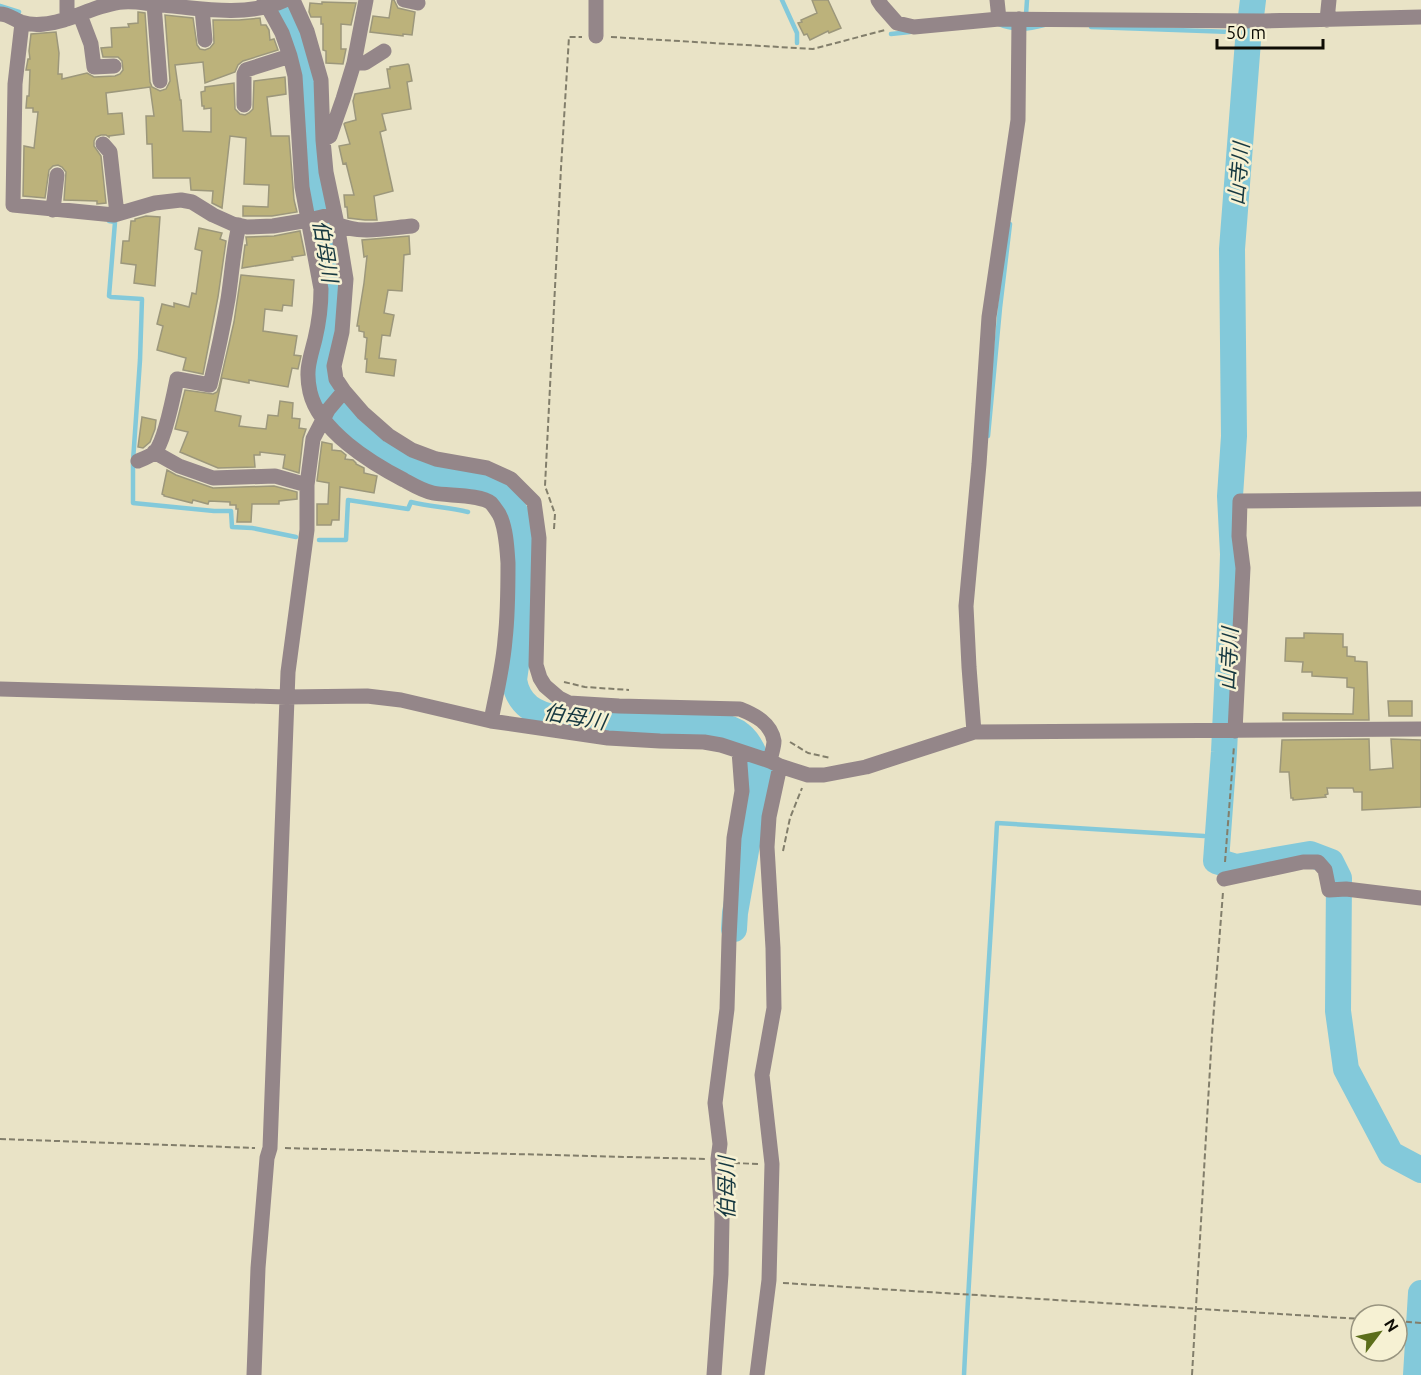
<svg xmlns="http://www.w3.org/2000/svg" width="1421" height="1375" viewBox="0 0 1421 1375" font-family="Ubuntu,'Noto Sans JP',sans-serif">
<style>
.lines{fill:none;stroke-linecap:round;stroke-linejoin:round}
.stream{stroke:#83c9da;stroke-width:4.5}
.river{stroke:#83c9da;stroke-width:26}
.building{fill:#bcb27b;stroke:#9c977b;stroke-width:1.5}
.path{stroke:#827e6b;stroke-width:2;stroke-dasharray:6 3;stroke-linecap:butt}
.minor{stroke:#948689;stroke-width:15}
.labels{text-anchor:middle;dominant-baseline:central;stroke-width:5;stroke-linejoin:round;paint-order:stroke}
.water-label{font-size:21px;font-style:italic;fill:#163840;stroke:#f6f1d3}
</style>
<rect width="100%" height="100%" fill="#e9e3c6"/>
<g class="lines">
<!-- stream -->
<path class="stream" d="M782,0L797,33V43
M0,6L19,12
M1026,15L1027,0
M999,24C1014,31 1029,29 1044,25
M1091,27L1232,32L1239,26
M891,34L910,32
M109,221L115,222L109,296L111,297L142,299L140,360L133,461V503L214,511H231L232,527L252,528L296,537
M988,436L1000,308L1010,224
M319,540H346L348,500L408,509L411,502C431,507 449,507 468,512
M964,1375C973,1191 987,1007 997,823L1204,836"/>
<!-- river -->
<path class="river" d="M275,0L304,57L316,194L333,270L335,288L332,318L319,368V379L328,398L372,447L398,464L418,471L433,475L487,482L500,489L509,499L518,518L523,561L524,609L514,680C516,692 520,700 529,707C552,726 647,727 678,727C697,727 725,721 741,735C750,742 757,759 760,771L735,913L734,929
M1253,0L1248,41L1232,249L1234,436L1230,496L1233,554L1232,586L1224,752L1216,861L1236,867L1310,854L1331,862L1339,878L1338,1011L1346,1069L1391,1154L1421,1170
M1416,1375L1421,1293"/>
</g>
<!-- building -->
<path class="building" d="M392,0H394L398,8L415,12L412,35L403,34V36L370,32L373,16L389,18Z
M812,0H828L841,28L829,33L828,31L810,40L807,34L804,35L798,23L802,22L801,20L817,13Z
M322,2L356,3L351,25L341,24V49H346L343,64L326,63V51L323,50V24H321V17H311L309,12L310,3L322,4Z
M138,12L145,13L150,82L152,87L160,91L166,89L170,81L165,15L193,18L197,45L200,49L205,50L210,48L214,43L213,20H239L260,18L261,25H266L269,30L270,40L274,39L278,50L243,61L238,65L235,72L205,83L203,62L175,65L180,100H181L183,131L211,132V108L204,109V106H202L201,92L205,91V87L234,83L235,109L240,114L245,115L249,113L253,109L254,81L285,77L286,94L267,97L271,136H289L294,200L297,212L272,216H243V206L268,207L269,185L244,184L246,138L230,136L222,208L212,203L213,191L191,190L190,178H153L152,144H147L146,116H154L150,87L106,93L108,114L122,113L124,134L109,136V137L106,135H101L96,137L94,141V146L101,156L106,203L97,204V201L64,200L66,172L62,167L58,165L53,166L49,170L45,198L23,196L24,146L34,148L38,112H33V108H26L27,96H29L30,70H26L28,59H30L29,51L31,34L56,32L59,53L58,74H62V79L87,73L94,77L115,76L120,74L123,70L122,61L118,57H103L101,48L112,47L111,28L129,27L128,24L138,23Z
M408,64L409,65L412,81L407,82L411,109L382,114L386,130L380,132L393,191L374,196L377,220H365L348,218L347,207H345L344,195H354L346,163L343,164L339,146L350,144L344,124L345,123L356,120L353,101L355,94L390,88L387,69H390V67Z
M146,216L160,217L155,286L134,283L136,265L121,263L123,241H129L131,221H135V219Z
M199,228L222,233L220,239L226,241L218,297L203,374L183,370L186,358L157,350L163,326L157,324L162,304L174,307V303L189,307L192,293L196,294L202,251L195,249Z
M300,231L305,255L292,257L293,260L242,268L245,245H247L246,237L274,236Z
M409,236L410,254L404,255L402,291L388,290L384,313L394,315L390,336L382,335L379,358L396,360L394,376L366,372L367,359H365L367,338L364,337V332L359,331V326H357L364,283L367,256L364,257L362,240Z
M241,275L294,280L292,306L283,305L282,311L265,309L263,331L297,336L294,355L301,356L298,369L292,368L288,387L249,380V383L222,378L215,411L241,416L239,426L266,429L268,415L278,416L280,401L293,403L292,418L300,419L299,428L306,429L303,438L299,473L283,468L285,455L260,452V455H254L255,467L218,468L180,452L188,432L175,429L185,390L213,394L217,392L219,387L234,322Z
M142,417L156,420L155,429L150,442L143,448L138,447Z
M322,442L332,444V450L341,451L346,455L345,459L353,460L356,463V464L364,468V473L377,476L374,493L340,487L339,520H332L331,525H317V504H328L329,483L317,481Z
M167,470L176,475L213,488L274,486L297,492V499L279,501V504H252L251,522H237L238,509H236V505H230V502L209,501L208,504L193,500L192,503L164,496V495L162,494Z
M1304,633L1343,634V647H1347V656L1355,657V661L1367,662L1369,720H1283V713L1353,714L1354,688L1347,687V678L1312,676V672H1302L1303,662L1285,661L1286,638H1304Z
M1388,701H1412V716H1389Z
M1369,739L1370,770L1393,768L1391,739L1421,740V807L1362,810V792H1354L1353,788H1327L1328,794L1325,795L1326,797L1293,800V798H1291L1289,772H1280L1282,740Z"/>
<g class="lines">
<!-- path -->
<path class="path" d="M611,37L813,49L885,30
M554,529L555,514L545,486L561,168L569,37H582
M564,682L585,687L629,690
M790,742L808,753L831,758
M783,851L790,818L802,788
M1225,862L1234,746
M0,1139L255,1148
M285,1148L705,1159
M734,1163L758,1164
M783,1283L1361,1319
M1397,1321L1421,1323
M1192,1375L1212,1034L1223,892"/>
<!-- minor -->
<path class="minor" d="M67,0V19
M264,0L282,33L290,56L295,76L302,187L321,289C321,306 319,322 315,339C310,359 305,370 310,392C319,431 371,463 404,480C413,485 423,491 433,493C447,496 480,494 491,503C493,505 497,511 499,514C506,527 507,548 508,563C508,589 508,614 505,640C503,667 496,694 491,721
M293,0L307,31L321,80L323,140L326,172L337,224L346,279L342,332L334,366L336,379L344,391L363,413L388,435L412,450L436,459L487,468L511,479L534,502L539,538L536,665L540,678L545,686L559,698L569,703L619,706L740,709C755,715 771,723 774,741C774,747 771,755 770,761
M404,0L418,3
M878,0L882,6L897,23L914,27L999,19L1263,21L1421,17
M997,0L999,19
M154,4L160,81
M202,9L205,40
M0,14C8,14 13,19 21,22C27,24 37,25 44,24C71,22 95,4 123,2C133,1 144,3 154,4C195,8 248,18 285,0
M80,15L91,44L94,67L114,66
M1327,20L1329,0
M22,23L15,84L13,205L114,215L155,203L181,200L192,202L213,215L233,224L247,227L273,226L309,220L334,214
M596,36V0
M354,63H365L384,51
M244,105V74L246,70L290,56
M323,140L330,136L343,99L354,63L366,0
M103,144L110,152L117,214
M53,210L57,175
M337,224C360,235 388,228 412,226
M154,452L179,466L213,478L275,476L307,485
M138,461C143,459 151,456 155,452C164,442 174,394 177,379L210,385C217,356 223,328 228,299C232,274 233,250 239,225
M0,689L286,697L367,696L401,700L491,721L608,738L660,741L704,742L721,745L770,761L780,766L808,775H824L866,767L974,732L1421,729
M1235,731L1243,568L1239,536L1240,501L1421,499
M974,732L969,667L966,606L979,464L989,317L1018,120L1019,19
M1224,879L1303,862H1318L1325,870L1329,890L1346,889L1421,898
M254,1375L258,1268L267,1158L270,1148L288,672L307,530V485L313,439L328,410L344,391
M714,1375L721,1274L722,1219L718,1159L720,1144L715,1103L727,1009L729,939L734,838L742,791L739,751
M757,1375L769,1280L772,1164L762,1075L774,1008L773,948L767,847L769,817L780,766"/>
</g>
<g class="labels">
<!-- water labels -->
<g class="water-label">
<text transform="translate(1238 174) rotate(-85)">山寺川</text>
<text transform="translate(326 251) rotate(81)">伯母川</text>
<text transform="translate(1228 659) rotate(-87)">山寺川</text>
<text transform="translate(575 716) rotate(10)">伯母川</text>
<text transform="translate(726 1188) rotate(-90)">伯母川</text>
</g>
</g>
<!-- north arrow -->
<g transform="translate(1379 1333) rotate(58)"><circle r="28" fill="#f6f1d3" stroke="#999580" stroke-width="1.5"/>
<path d="M0-4.5L10 22L0 15L-10 22Z" fill="#5c6e1b"/>
<text y="-9" font-size="16" font-weight="bold" text-anchor="middle" fill="#0e0c04">N</text>
</g>
<!-- scale -->
<path d="M1217 39v9h106v-9" fill="none" stroke="#0e0c04" stroke-width="3"/>
<text x="1226" y="39" font-size="18" fill="#0e0c04" stroke="#f6f1d3" stroke-width="4.5" paint-order="stroke">50 m</text>
</svg>
